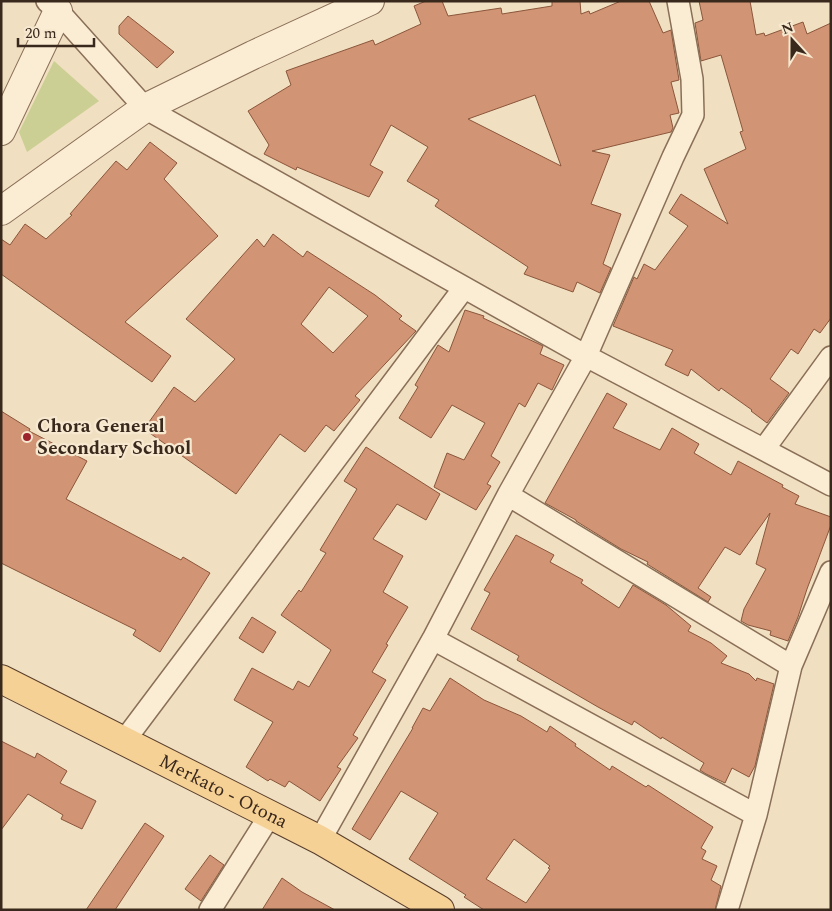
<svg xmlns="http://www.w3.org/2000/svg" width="832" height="911" viewBox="0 0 832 911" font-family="Spectral,serif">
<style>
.green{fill:#cccf93}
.building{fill:#d19474;stroke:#8b563b;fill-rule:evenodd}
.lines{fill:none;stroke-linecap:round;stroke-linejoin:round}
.minor-casing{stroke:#8a6f57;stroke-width:24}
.tertiary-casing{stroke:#8a6f57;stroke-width:30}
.primary-casing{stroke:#583d2c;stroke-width:30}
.minor{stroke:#fbecd4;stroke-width:21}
.tertiary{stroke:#fbecd4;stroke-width:28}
.primary{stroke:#f6d195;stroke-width:28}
.poi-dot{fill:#9d232c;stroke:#f7e9d0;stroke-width:2}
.labels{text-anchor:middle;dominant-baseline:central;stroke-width:4.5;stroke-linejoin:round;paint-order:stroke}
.poi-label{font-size:19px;font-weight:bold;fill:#39281c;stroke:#f7e9d0;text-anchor:start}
.street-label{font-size:19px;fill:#39281c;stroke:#f7e9d0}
</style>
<rect width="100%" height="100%" fill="#f0dfc0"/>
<!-- green -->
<path class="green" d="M54,61L99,101L27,152L19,132Z"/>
<!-- building -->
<path class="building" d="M426,1H442L448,16L501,8L502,14L552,6V1H580L581,14L589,11L590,14L621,1H649L663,33L671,30L679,80L671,82L679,113L670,115L673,128L671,132L592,151L610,155L591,204L621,214L603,264L611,268L600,293L577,282L573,292L524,274L528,267L435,206L439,200L407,181L428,147L391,125L370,165L383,172L369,197L297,167L296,170L264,154L269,145L248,111L291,85L286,71L373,40L375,45L421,24L414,6ZM535,95L552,141L561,166L468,119Z
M699,1H750L756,35L764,33L765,36L803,22L807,34L831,23V318L820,333L814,329L798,354L791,349L770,379L789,393L767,423L751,411L752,410L721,388L719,391L691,369L688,376L665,365L673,350L613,326L634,277L637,279L644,264L655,270L688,226L669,213L681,194L728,224L704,169L746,149L740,132L743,131L721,55L701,61L695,23L703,20Z
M128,16L174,52L157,68L119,34V26Z
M150,142L177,163L164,179L218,236L125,322L171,356L152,382L1,274V239L10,245L25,224L46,239L72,215L70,214L116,161L127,170Z
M273,234L303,257L307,251L375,295L402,316L399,319L416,331L355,396L360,400L334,431L326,425L305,452L280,434L236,494L144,429L174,387L195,402L235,359L186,319L257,239L264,247ZM329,287L368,316L333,353L301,324Z
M465,310L484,316L483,318L539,344L543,346L540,354L564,365L552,390L538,383L525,407L519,403L491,456L500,462L487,484L491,486L476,510L434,487L447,453L464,460L485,423L452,405L431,438L399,418L418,387L415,385L438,345L449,352Z
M607,393L627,404L613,428L660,450L672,428L699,444L694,453L731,475L738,461L783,485L782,487L799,496L795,504L831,517V525L807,589L798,617L788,641L770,635L771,631L748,625L741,621L744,609L766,569L756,564L770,513L740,555L725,547L698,588L711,597L708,602L647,564L648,562L621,549L576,521V520L545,503Z
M1,411L30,429L29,431L87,461L66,499L181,560L183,557L210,573L160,652L133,635L136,630L1,563Z
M366,447L440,494L426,520L397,504L373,539L403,556L383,592L408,607L386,644L388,645L372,672L386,680L353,735L358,738L337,767L341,769L320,801L289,781L285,787L270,779L268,781L246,767L273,722L234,700L252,668L293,690L298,681L309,687L331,650L281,615L299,590L301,592L326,553L320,550L357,489L344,481Z
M516,535L554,555L550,562L583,580L581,583L619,608L633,585L666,605L691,626L688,631L711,643L727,656L721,663L749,674L756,681L757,678L774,684L755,766L749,777L732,768L725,783L706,774L700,770L704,763L662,737L661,739L634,721L632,725L598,707L517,660L519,656L471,629L490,593L484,590Z
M252,617L276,632L263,653L239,638Z
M450,678L484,700L521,716L547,732L550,726L576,744L575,746L610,770L612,766L646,787L648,785L713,827L701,848L706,851L702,859L717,866L711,880L721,886L715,910H484L464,897L466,895L409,859L438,813L401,791L370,840L352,829L413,728H412L423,708L430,711ZM514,839L550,866L548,868L550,869L526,903L486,879Z
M1,741L35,758L37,753L67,771L60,783L96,801L82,829L61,819L63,815L28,794L1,830Z
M145,823L164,836L115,910H86Z
M210,855L224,865L201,901L185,889Z
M282,878L302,892L335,910H262Z"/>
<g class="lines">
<!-- minor casing -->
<g class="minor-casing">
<path id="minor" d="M47,1L58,11L145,108L586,356L831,485
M764,449L831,357
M508,495L791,666
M433,639L756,815
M124,741L464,288
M320,840L433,639L508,495L586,356L673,157L693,115L692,79L678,1
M210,910L270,815
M727,910L756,815L791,666L831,572"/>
</g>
<!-- tertiary casing -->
<g class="tertiary-casing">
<path id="tertiary" d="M1,131L58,11
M1,211L145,108L253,55L370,1"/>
</g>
<!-- primary casing -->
<g class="primary-casing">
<g id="primary">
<path id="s1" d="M1,679L320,840L440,910"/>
</g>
</g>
<!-- minor -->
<use href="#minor" class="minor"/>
<!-- tertiary -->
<use href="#tertiary" class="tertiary"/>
<!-- primary -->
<use href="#primary" class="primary"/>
</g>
<!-- markers -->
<circle class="poi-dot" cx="27" cy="437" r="5"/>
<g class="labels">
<!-- poi labels -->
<g class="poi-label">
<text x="37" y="426">Chora General<tspan x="37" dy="22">Secondary School</tspan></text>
</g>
<!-- street labels -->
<g class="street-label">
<text stroke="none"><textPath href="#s1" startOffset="249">Merkato - Otona</textPath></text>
</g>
</g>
<!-- border -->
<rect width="832" height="911" fill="none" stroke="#39281c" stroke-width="5"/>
<!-- north arrow -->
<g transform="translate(792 40) rotate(339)" stroke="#f7e9d0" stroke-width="4" paint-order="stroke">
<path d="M0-4L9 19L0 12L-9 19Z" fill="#39281c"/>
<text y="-8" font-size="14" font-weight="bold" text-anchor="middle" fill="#39281c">N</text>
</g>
<!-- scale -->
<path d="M18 38v8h76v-8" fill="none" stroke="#39281c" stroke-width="2.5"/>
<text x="25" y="38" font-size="15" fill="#39281c" stroke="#f7e9d0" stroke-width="4" paint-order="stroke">20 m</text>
</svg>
